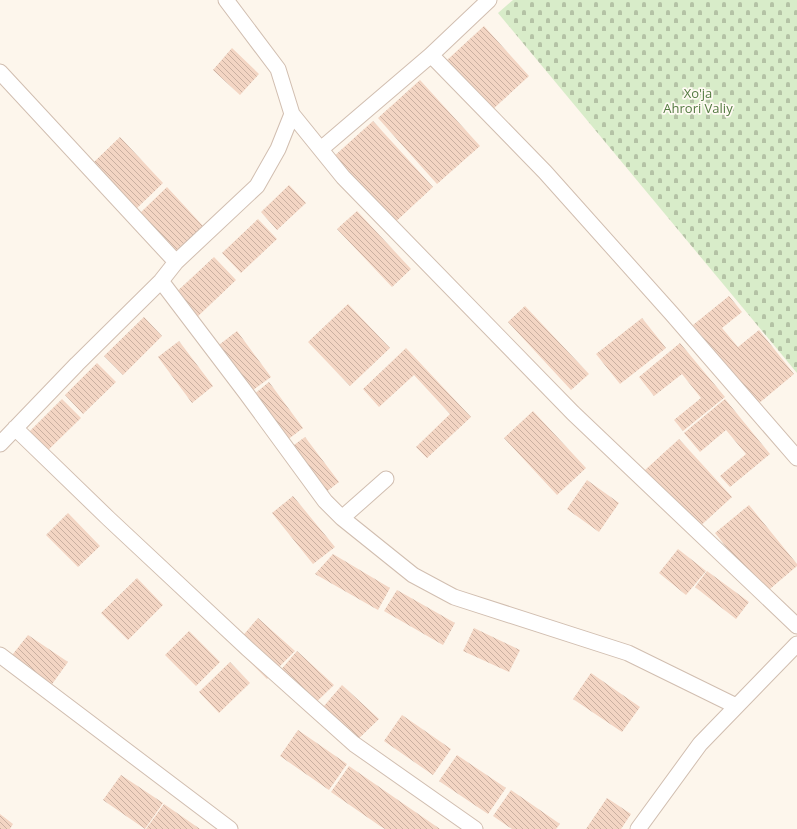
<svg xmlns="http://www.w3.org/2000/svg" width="797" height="829" viewBox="0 0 797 829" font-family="'Open Sans',sans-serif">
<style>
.cemetery{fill:url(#cemetery-stones)}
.building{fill:url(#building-back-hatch)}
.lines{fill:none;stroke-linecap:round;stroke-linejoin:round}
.street-casing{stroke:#d1beb0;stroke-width:17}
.street{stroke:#fff;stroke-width:15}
.labels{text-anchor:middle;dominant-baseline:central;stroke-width:3.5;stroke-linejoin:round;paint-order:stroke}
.park-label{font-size:13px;fill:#537a41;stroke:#fffaf3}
</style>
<defs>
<pattern id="cemetery-stones" width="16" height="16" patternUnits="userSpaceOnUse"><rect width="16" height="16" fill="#d8ecc9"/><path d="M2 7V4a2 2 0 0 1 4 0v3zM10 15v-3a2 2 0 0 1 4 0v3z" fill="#b4c2a5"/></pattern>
<pattern id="building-back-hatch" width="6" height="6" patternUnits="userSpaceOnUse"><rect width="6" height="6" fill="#f3d5c3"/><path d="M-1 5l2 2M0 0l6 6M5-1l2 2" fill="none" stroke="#cab0a1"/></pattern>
</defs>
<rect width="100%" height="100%" fill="#fdf6ec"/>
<!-- cemetery -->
<path class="cemetery" d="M513,0H797V373L498,13Z"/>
<!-- building -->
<path class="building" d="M484,26L529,76L491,111L446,61Z
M232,48L259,74L240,95L213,70Z
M420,80L480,146L437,184L378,118Z
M373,121L433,187L391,226L331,159Z
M120,137L163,183L136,209L93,163Z
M289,185L306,203L277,230L261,212Z
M167,187L203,226L175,252L139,214Z
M357,211L411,269L392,287L337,229Z
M258,219L277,239L241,273L222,253Z
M214,257L236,280L193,321L171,297Z
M729,296L742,312L722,328L738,347L759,330L794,374L758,404L693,325Z
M348,304L390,348L350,386L308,342Z
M525,306L589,374L571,390L508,322Z
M144,317L162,336L123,375L104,356Z
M642,318L666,348L620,384L596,354Z
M237,331L271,377L249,393L215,348Z
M179,341L213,386L192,403L158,357Z
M680,343L725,397L683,431L674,420L701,398L682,374L654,396L639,377Z
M406,348L471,417L427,458L416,447L450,414L414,375L379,407L363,389Z
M97,363L116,382L83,414L65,395Z
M269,382L303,428L282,444L248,399Z
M62,399L81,418L41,457L23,438Z
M725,399L770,454L730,487L720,476L746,454L726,430L700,452L684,433Z
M533,411L586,468L557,495L504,438Z
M305,437L339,482L317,499L283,453Z
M679,439L732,497L697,529L644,471Z
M587,480L619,503L599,532L567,509Z
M293,496L335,547L313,564L272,513Z
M749,505L797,564V566L764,594L715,533Z
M68,513L100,546L78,567L46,535Z
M678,549L706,571L686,595L659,573Z
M333,554L390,588L378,610L315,574Z
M707,571L749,602L736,619L695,587Z
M137,578L163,605L128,640L101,613Z
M397,590L455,623L443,645L384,611Z
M258,618L295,651L267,679L234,646Z
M474,628L520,650L509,672L463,651Z
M189,631L220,662L196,686L165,655Z
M28,635L68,662L50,687L9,659Z
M297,651L334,685L306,712L273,679Z
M230,662L250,683L219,713L199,692Z
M591,673L640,707L622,732L573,699Z
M342,685L379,719L351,746L318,713Z
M402,715L451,749L433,775L384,741Z
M298,730L347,764L329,790L280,756Z
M457,755L506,788L488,814L439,781Z
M349,766L398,800L440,829H385L380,826L331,792Z
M121,775L163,803L145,829L103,800Z
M511,790L560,824L556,829H512L493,816Z
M607,798L631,814L621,829H586Z
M164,804L200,829H146Z
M0,814L13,824L10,829H0Z"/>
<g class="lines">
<!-- street casing -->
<g class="street-casing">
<path id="street" d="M489,0L431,55L545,172L672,314L797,458
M0,72L176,262
M292,114L343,177L573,413L797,626
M321,149L431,55
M161,281L246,393L325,501L342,518L413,575L454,597L628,653L736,706
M15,428L109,519L248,649L354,744L475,829
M0,444L77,364L161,281L176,262L257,186L278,149L292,114L278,69L226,0
M342,518L386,479
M0,655L230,829
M638,829L700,744L797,644"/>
</g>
<!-- street -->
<use href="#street" class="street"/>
</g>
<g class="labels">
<!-- park labels -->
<g class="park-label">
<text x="698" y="93">Xo'ja<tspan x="698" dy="15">Ahrori Valiy</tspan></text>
</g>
</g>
</svg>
